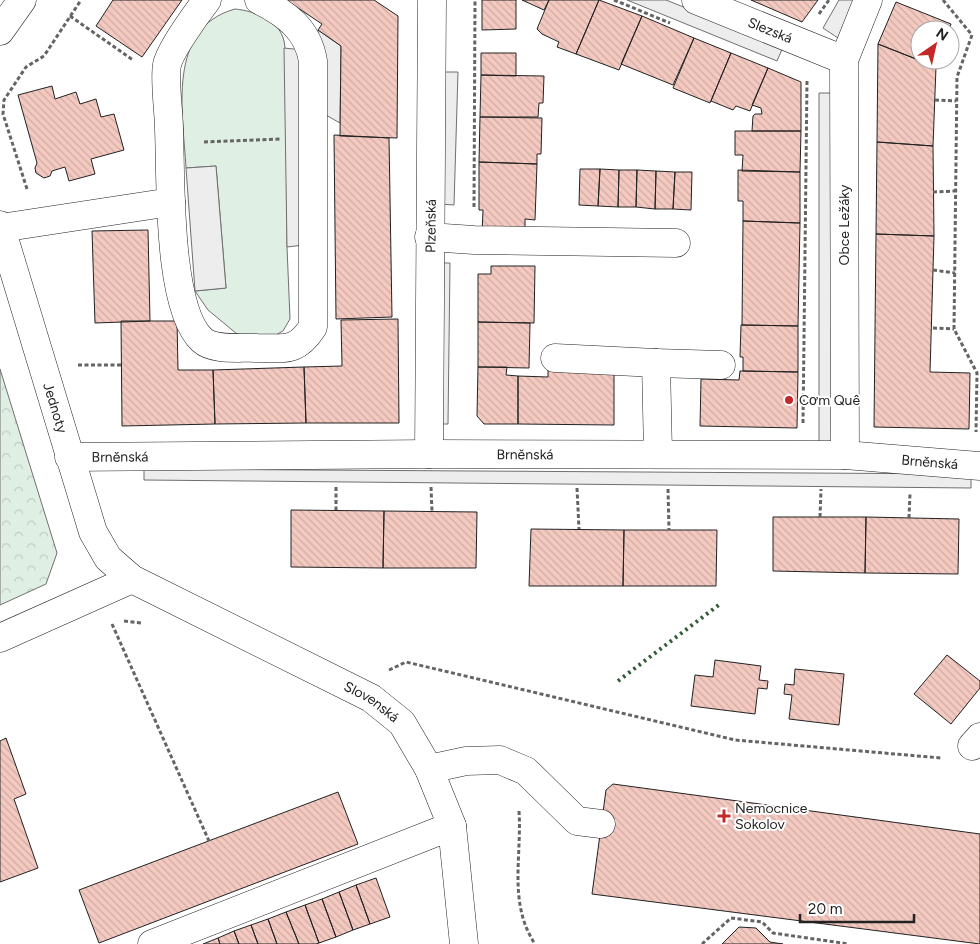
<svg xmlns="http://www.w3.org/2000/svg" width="980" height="944" viewBox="0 0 980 944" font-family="Figtree,sans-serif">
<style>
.grass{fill:#e0efe3;stroke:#6f6f6f}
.park{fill:url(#park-crowns);stroke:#6f6f6f}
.parking{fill:#ededed;stroke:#6f6f6f}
.building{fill:url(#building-back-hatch);stroke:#222}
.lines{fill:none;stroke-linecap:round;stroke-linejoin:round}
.minor-casing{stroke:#222;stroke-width:29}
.path{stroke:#646464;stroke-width:3;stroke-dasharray:4 2.5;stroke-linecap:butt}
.minor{stroke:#fff;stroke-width:28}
.hedge{stroke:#2f5e38;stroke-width:4;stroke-dasharray:2.5 4;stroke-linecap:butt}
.poi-dot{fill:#c62828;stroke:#fff;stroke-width:2}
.labels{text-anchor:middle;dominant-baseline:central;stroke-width:4;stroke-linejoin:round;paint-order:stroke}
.street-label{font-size:14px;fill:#222;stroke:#fff}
.poi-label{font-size:14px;fill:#222;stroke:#fff;text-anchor:start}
</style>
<defs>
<pattern id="park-crowns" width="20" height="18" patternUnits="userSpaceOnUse" patternTransform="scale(1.25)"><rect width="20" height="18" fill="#e0efe3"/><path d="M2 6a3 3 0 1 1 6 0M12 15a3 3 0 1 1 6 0" fill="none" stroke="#c0cdc2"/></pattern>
<pattern id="building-back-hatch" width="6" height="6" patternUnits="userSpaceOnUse" patternTransform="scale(1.25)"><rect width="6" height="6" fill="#f3c9c0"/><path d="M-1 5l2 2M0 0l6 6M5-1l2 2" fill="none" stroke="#d0aca5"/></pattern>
</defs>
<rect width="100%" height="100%" fill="#fff"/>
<!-- grass -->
<path class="grass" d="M235,9C254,11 279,19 284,41C286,49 285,59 286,68L287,247L290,319L283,331L270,338L237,334L208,310L195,291L226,288L216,166L186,168C183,113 166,28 235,9Z"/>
<!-- park -->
<path class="park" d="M0,369L57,553L46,584L0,605Z"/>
<!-- parking -->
<path class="parking" d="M627,0H666L783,47L777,61Z
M839,0H857L838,38L823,28Z
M318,30L341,46L340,123L317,110Z
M284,48L303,50L304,245L287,247Z
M443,72H458L454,205L439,204Z
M819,93H836V444H819Z
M216,166L226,288L195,291L186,168Z
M437,263H450L448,424H436Z
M144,469L971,474V488L144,480Z"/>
<!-- building -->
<path class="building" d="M113,0H182L142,57L96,26Z
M286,0H374L398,16L397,138L340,136L341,46L318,30L322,24Z
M482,0H516V29L482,30Z
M522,0H549L544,10Z
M549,0H599L576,54L557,47L559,42L542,34L537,29Z
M599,0L642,16L619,70L576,54Z
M751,0H818L802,22Z
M896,2L951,24L949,30H920V60H937L934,66L878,44Z
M642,16L694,38L673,85L621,64Z
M694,38L731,53L710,103L673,88Z
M878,44L936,67L933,146L877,142Z
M481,53H516V76L481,75Z
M731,53L768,68L750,111L736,106L733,110L711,101Z
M768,68L801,82V131H752L753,116L755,114H762L761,108L752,105Z
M481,75L544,76L543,103H539L538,117H480Z
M52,86L55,99L76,92L80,104L96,99L101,117L114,114L124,150L91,159L95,174L69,181L65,167L52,171L50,176L44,178L36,173L35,168L37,163L18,95Z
M480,117L542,118L541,154H537V164L479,162Z
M735,131H801L800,172L742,171L743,155H735Z
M334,135L389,138L392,317L336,319Z
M877,142L933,146L934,236L876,234Z
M479,162L537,164L535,220L525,219V235L482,234L483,210H479Z
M580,169H600L598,206L579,205Z
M600,169L619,170L618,207L598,206Z
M619,170H637L636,207H618Z
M637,170L656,171L655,209L636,207Z
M738,170L800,172V223L743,221V201H738Z
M656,171L675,172L673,209H655Z
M675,172H692L691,210L673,209Z
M743,221L800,223L798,326L742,325Z
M148,230L150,321L95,323L92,231Z
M876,234L934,236L930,372L970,373L969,429L874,427Z
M491,266H535L534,323L478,322V274H491Z
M398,319L399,423H306L304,367L342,366L341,320Z
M121,321H177L178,370H213L215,424L122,426Z
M478,322L530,323L529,368L478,367Z
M741,325L798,326V372L743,371V357H740Z
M304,367L306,423L215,424L213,370Z
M478,367H507L506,375L518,376V424H484L477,416Z
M548,369H614V425L518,424V376L548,377Z
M740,371L798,372L797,428L700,426L701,379L739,380Z
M291,510L384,511L383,568L291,567Z
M384,511L477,512L476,568H383Z
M773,517H866L865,573L773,571Z
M866,517L959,519L958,574L865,573Z
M531,529L624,530L623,586H529Z
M624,530H717L716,586H623Z
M947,655L980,681V688L951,724L914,694Z
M715,660L761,666L759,680L768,681L767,689L758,688L755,714L691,706L695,675L713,677Z
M795,669L844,674L839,725L789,719L792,695L784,694L785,684L794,685Z
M6,738L26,794L14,799L38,868L0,882V741Z
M613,784L980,834V944L592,894L606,790Z
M338,792L358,844L99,943L79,890Z
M376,878L390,917L370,924L356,885Z
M356,885L370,924L353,930L339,892Z
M339,892L353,930L336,937L322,899Z
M322,899L336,937L319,943L305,905Z
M305,905L319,943L316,944H299L286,912Z
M286,912L299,944H277L268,919Z
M268,919L277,944H258L251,925Z
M251,925L258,944H239L234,931Z
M739,927L756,928L770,942L783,944H722Z
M234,931L239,944H220L218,938Z
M218,938L220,944H203Z"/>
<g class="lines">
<!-- minor casing -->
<g class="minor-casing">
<g id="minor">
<path d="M207,0C197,13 170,50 167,65C164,79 169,113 169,129C171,177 167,308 202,340C214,351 241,347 257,348C285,348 296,353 313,327V61C308,30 287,14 259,0"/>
<path id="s1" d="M696,0L844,60"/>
<path d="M0,31L22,0"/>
<path id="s2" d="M0,225L93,532L108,558L132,579L371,698L402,723L429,769L452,826L464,944"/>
<path d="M1,228L171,202"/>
<path d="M429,237L474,240L676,243"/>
<path d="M555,358L656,363L658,453"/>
<path d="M656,363L721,365"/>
<path id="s3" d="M429,454L432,0"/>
<path d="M845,455L844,60L868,0"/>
<path id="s4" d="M69,457L429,454L845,455L980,466"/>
<path d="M0,638L132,579"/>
<path d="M972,746L980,737"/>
<path d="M429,769L466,761L500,760L526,771L577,821L601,824"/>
<path d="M152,944L452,826"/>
</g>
</g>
<!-- path -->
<path class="path" d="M614,0L670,23
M943,0L972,35L957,77L954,329L977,373L976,432
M819,14L829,0
M70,16L133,60
M935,100L956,101
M204,142L280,139
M27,189L3,114L4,100L26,67L44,56L81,0
M933,192L955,191
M474,207L475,0
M933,270L955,273
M933,328L954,329
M78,365H121
M803,423L807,81
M336,487V510
M431,487L432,511
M577,488L579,529
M668,489L669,530
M820,517L821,489
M909,518L910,493
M124,621L141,623
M112,624L209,841
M389,670L406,662L735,740L941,758
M519,811C522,857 508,903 535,944
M702,944L731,918L762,922L773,933L849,944"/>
<!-- minor -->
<use href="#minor" class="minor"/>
<!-- hedge -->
<path class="hedge" d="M618,681L720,604"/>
</g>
<!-- markers -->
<g class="poi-dot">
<circle cx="789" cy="400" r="5"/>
<path d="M721.5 808.5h5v5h5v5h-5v5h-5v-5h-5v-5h5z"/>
</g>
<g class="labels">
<!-- street labels -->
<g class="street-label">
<text stroke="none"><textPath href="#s1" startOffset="80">Slezská</textPath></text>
<text transform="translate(844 225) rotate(-90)">Obce Ležáky</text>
<text stroke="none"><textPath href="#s3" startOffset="228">Plzeňská</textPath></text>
<text stroke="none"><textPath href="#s2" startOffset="191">Jednoty</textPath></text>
<text stroke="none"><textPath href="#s4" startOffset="456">Brněnská</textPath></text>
<text stroke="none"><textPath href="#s4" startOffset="51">Brněnská</textPath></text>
<text stroke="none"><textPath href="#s4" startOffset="861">Brněnská</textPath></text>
<text stroke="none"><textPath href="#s2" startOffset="652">Slovenská</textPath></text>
</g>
<!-- poi labels -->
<g class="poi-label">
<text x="799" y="400">Cơm Quê</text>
<text x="735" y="808">Nemocnice<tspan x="735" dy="16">Sokolov</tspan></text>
</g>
</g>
<!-- north arrow -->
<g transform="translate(935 45) rotate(34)"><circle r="24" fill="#ffffff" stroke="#a7a7a7"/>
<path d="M0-4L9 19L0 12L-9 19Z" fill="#c62828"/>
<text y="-8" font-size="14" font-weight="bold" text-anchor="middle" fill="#222222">N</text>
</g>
<!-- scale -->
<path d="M800 914v8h114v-8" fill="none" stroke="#222222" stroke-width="2.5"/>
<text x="808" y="914" font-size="15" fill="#222222" stroke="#ffffff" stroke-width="4" paint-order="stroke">20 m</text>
</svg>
